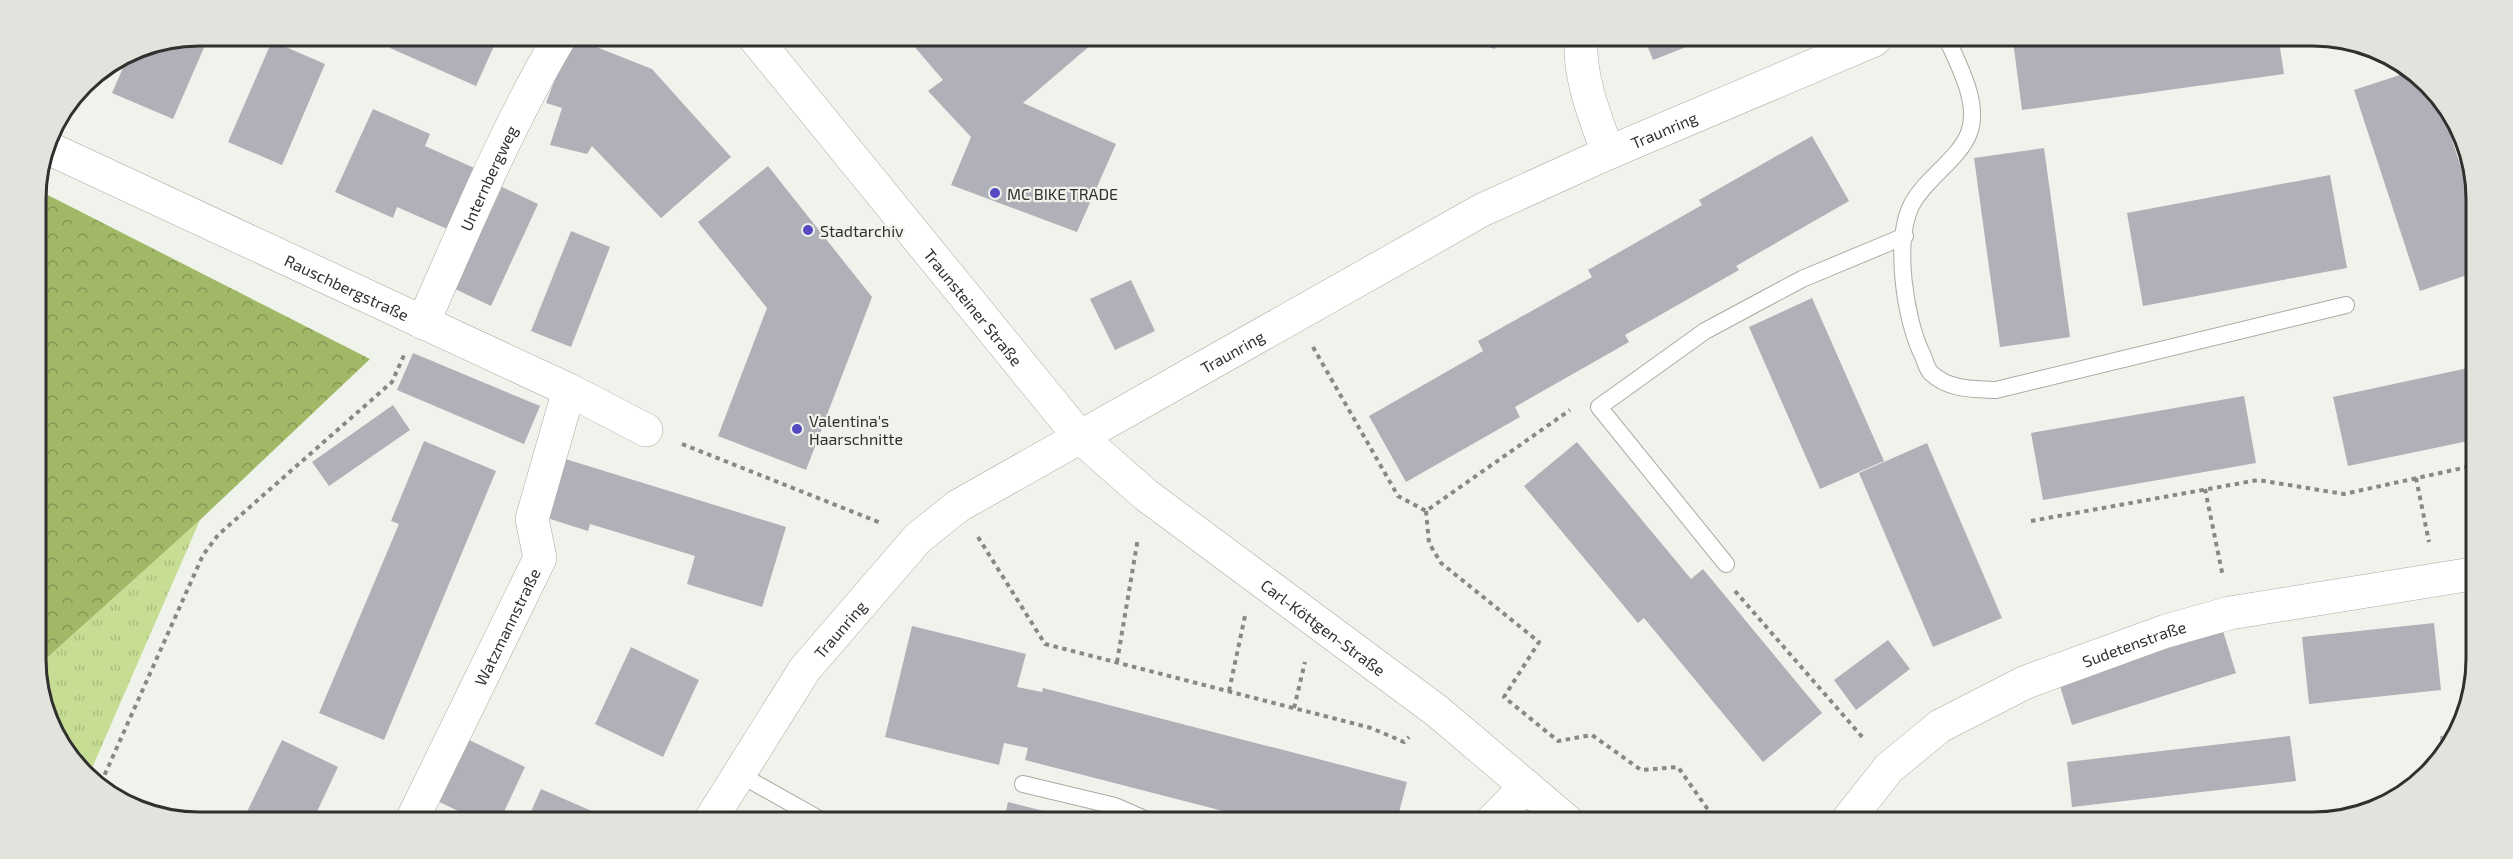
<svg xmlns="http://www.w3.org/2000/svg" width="2513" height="859" viewBox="0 0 2513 859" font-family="'Exo 2',sans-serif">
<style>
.grass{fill:url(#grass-tufts)}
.forest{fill:url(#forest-crowns)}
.building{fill:#afb0b8}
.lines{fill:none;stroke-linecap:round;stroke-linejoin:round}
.service-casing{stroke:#a9aca4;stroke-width:18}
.minor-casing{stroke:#a9aca4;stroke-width:34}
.tertiary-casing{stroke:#a9aca4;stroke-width:34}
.path{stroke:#878984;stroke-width:4;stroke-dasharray:4.5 4.5;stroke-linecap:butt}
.service{stroke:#fff;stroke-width:16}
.minor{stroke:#fff;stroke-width:33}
.tertiary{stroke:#fff;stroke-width:33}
.poi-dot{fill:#564ac2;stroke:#f0f3eb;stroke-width:2}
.labels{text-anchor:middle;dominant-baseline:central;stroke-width:4.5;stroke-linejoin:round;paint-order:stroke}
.street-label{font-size:16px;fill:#30312e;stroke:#f0f3eb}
.poi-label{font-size:16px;fill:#30312e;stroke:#f0f3eb;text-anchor:start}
.rim{fill:none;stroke:#30312e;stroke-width:3}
</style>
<defs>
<pattern id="grass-tufts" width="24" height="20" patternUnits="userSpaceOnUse" patternTransform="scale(1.5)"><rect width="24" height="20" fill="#c7dd93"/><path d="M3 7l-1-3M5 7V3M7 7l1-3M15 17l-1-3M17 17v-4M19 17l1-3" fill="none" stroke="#abbe7f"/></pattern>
<pattern id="forest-crowns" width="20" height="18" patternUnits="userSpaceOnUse" patternTransform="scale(1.5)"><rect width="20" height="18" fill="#a1b966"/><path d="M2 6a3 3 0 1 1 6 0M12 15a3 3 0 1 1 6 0" fill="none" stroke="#849754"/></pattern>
</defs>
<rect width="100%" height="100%" fill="#f0f3eb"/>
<!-- grass -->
<path class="grass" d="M200,520L89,775L77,767L39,691V665Z"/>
<!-- forest -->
<path class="forest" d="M36,189L370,359L200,520L39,665Z"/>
<!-- building -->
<path class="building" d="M200,36H209L173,119L112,93L129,54L137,48Z
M395,37H498L476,86L390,48Z
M571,37L652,69L731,157L661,218L592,146L587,154L550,145L562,108L546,103Z
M907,38H1099L1023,103L1116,144L1077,232L951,185L971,137L928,91L943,80Z
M1461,39H1498L1495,49Z
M1645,40H1704L1653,60Z
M272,41L325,64L282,165L228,142Z
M2013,41H2279L2284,74L2022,110Z
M2406,73L2436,91L2474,207L2473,273L2420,291L2354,90Z
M373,109L430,134L425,146L481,171L454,232L397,207L393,218L335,192Z
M1812,136L1849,201L1736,266L1739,270L1625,335L1629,342L1515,407L1520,417L1406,482L1369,416L1483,351L1478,341L1592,277L1588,270L1702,205L1699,200Z
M2044,148L2070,337L2000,347L1974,158Z
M768,166L872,297L806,470L718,436L767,308L698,222Z
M2330,175L2347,268L2143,306L2127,213Z
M502,187L538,204L491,306L455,289Z
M571,231L610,247L571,347L531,331Z
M1131,280L1155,331L1115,350L1090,299Z
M1812,298L1884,461L1820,489L1749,327Z
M413,353L540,406L524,444L397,390Z
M2473,367V440L2348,466L2333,397Z
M2244,396L2256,463L2043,500L2031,433Z
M393,405L410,430L329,486L312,462Z
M424,441L496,471L384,740L319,713L399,524L391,521Z
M1577,442L1691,579L1703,569L1822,713L1763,762L1644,618L1638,623L1524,486Z
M1927,443L2002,618L1933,647L1859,473Z
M559,457L786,527L762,607L687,584L695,556L590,524L588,531L541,516Z
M2434,623L2441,690L2309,704L2302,637Z
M912,626L1026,654L1017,687L1042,692L1043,688L1407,782L1397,820H1258L1025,760L1028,748L1004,743L999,765L885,737Z
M2223,631L2236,673L2072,725L2059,683Z
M1888,640L1910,669L1856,710L1834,680Z
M631,647L699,680L663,757L595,724Z
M459,735L525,767L501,818H473L429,797Z
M2456,735L2449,751L2441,759L2440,736Z
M2290,736L2296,781L2072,807L2067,762Z
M282,740L338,767L314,818H244Z
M541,789L608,818H528Z
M1008,802L1075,819V820L1004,819Z"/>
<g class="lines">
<!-- service casing -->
<g class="service-casing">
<path id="service" d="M1948,41C1959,66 1980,104 1969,133C1959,159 1926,178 1912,204C1893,241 1905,321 1923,356C1925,361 1927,369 1931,373C1949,390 1973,389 1996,390L2346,305
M1726,564L1599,407L1705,331L1802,279L1905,236
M739,774L819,819
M1023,784L1115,806L1147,820"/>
</g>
<!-- minor casing -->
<g class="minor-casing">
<g id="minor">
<path id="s1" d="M754,37L1079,436L1146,495L1437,711L1567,821"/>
<path d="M1581,40C1579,78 1595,117 1608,153"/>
<path id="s2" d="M46,147L569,390L646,430"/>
<path id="s3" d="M423,323C466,226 506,128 560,37"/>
<path id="s4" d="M413,818L540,558L532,519L569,390"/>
<path d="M1492,821L1526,786"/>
<path id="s5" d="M1847,821L1889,768L1940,726L2026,682L2166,631L2230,613L2472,574"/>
</g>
</g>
<!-- tertiary casing -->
<g class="tertiary-casing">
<g id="tertiary">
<path id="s6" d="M711,819L805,669L918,538L958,506L1482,210L1608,153L1874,40"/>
</g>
</g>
<!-- path -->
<path class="path" d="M1313,347L1398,496L1426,511L1570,410
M682,444L881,523
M2416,478L2429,542
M2205,489L2223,577
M1426,511L1429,543L1441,563L1539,642L1504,697L1558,741L1592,735L1641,770L1678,767L1716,821
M2031,521L2258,480L2344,494L2472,466
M978,537L1045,644L1371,728L1404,742L1409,737
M1735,591L1864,739
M1117,662L1138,538
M1229,691L1245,616
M1294,708L1305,662
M101,783L203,555L218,535L392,382L404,355"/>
<!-- service -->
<use href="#service" class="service"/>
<!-- minor -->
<use href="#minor" class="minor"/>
<!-- tertiary -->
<use href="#tertiary" class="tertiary"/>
</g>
<!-- markers -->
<g class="poi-dot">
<circle cx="995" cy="193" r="6"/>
<circle cx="808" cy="230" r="6"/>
<circle cx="797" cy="429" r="6"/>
</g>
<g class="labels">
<!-- street labels -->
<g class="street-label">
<text stroke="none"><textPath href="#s6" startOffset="1202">Traunring</textPath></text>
<text stroke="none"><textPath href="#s3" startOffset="159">Unternbergweg</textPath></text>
<text stroke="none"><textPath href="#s2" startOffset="332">Rauschbergstraße</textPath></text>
<text stroke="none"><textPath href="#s1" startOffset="348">Traunsteiner Straße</textPath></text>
<text stroke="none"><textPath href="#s6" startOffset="716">Traunring</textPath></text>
<text stroke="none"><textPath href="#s4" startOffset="213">Watzmannstraße</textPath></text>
<text stroke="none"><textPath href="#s1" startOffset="825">Carl-Köttgen-Straße</textPath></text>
<text stroke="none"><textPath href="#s6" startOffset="230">Traunring</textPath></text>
<text stroke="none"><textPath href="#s5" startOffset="345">Sudetenstraße</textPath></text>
</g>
<!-- poi labels -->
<g class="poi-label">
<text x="1007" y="193">MC BIKE TRADE</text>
<text x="820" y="230">Stadtarchiv</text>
<text x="809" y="420">Valentina's<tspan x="809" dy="18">Haarschnitte</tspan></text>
</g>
</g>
<!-- crop -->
<path d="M0 0H2513V859H0ZM199 46H2313A153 153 0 0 1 2466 199V659A153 153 0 0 1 2313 812H199A153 153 0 0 1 46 659V199A153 153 0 0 1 199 46Z" fill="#e1e3dc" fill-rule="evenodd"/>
<path class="rim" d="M199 46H2313A153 153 0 0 1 2466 199V659A153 153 0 0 1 2313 812H199A153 153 0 0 1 46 659V199A153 153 0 0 1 199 46Z"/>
</svg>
